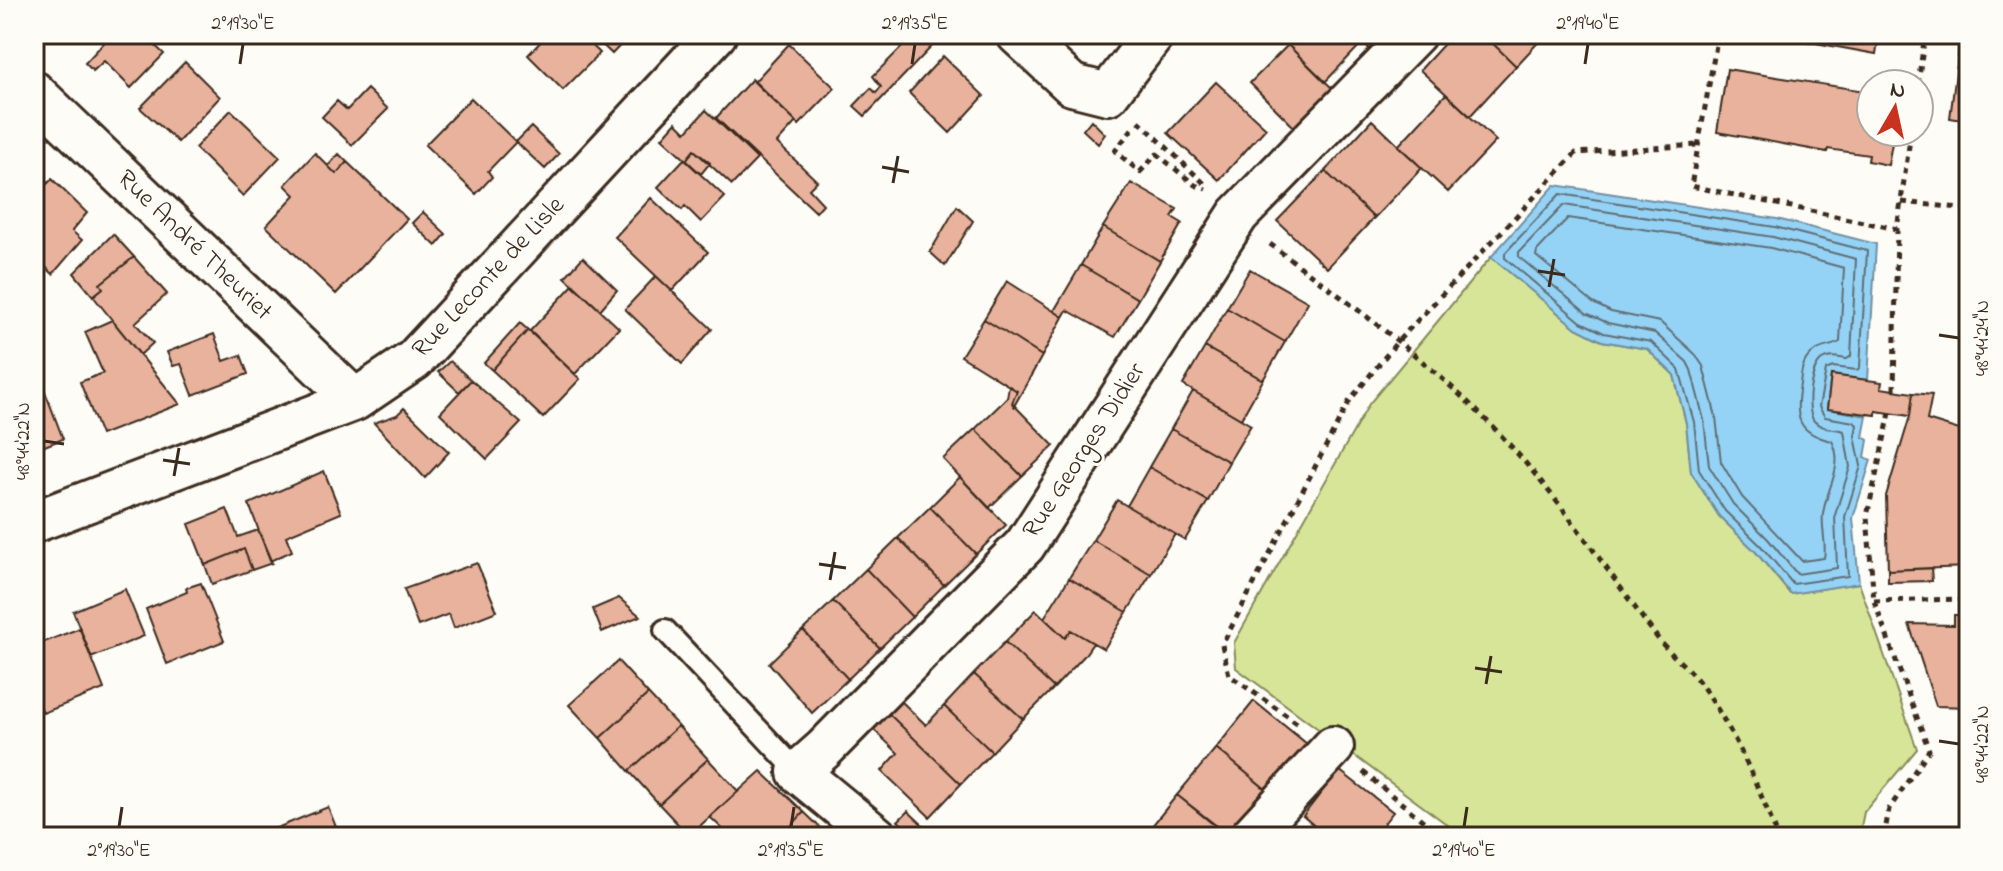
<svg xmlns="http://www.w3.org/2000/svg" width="2003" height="871" viewBox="0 0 2003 871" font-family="'Indie Flower',sans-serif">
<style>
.green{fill:#d6e598;stroke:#88885b;stroke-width:2}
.water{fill:#95d3f6;stroke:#718fa0;stroke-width:2}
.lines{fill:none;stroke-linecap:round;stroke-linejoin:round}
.shore{stroke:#5f6e74;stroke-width:2}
.building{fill:#e8b29d;stroke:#3b2a1e;stroke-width:2}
.lane-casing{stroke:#3b2a1e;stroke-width:26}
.street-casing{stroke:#3b2a1e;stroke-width:46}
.path{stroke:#3b2a1e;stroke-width:5;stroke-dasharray:6 6;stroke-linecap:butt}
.lane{stroke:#fdfcf7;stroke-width:20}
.street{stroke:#fdfcf7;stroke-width:40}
.ticks{fill:none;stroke:#3b2a1e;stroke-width:3}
.labels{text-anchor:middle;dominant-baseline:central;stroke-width:6;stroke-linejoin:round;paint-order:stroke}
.street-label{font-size:26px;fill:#3b2a1e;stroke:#fdfcf7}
.neatline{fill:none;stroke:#3b2a1e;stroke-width:3}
.ticks-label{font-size:20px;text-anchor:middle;fill:#3b2a1e}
</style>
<rect width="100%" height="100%" fill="#fdfcf7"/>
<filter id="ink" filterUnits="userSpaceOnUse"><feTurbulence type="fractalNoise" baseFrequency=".0125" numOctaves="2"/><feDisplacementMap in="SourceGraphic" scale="16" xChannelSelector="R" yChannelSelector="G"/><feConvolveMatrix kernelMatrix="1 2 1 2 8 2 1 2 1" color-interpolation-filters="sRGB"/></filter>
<g filter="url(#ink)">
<!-- green -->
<path class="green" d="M1491,257L1576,328L1602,341L1647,349L1674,375L1686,423L1691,472L1719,516L1755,551L1790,594L1859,583L1917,749L1864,812L1859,837H1464L1236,668L1234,643L1369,404Z"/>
<!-- water -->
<path class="water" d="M1555,185L1777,219L1876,244L1868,380L1831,375L1827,409L1867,416L1863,437L1868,440L1865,457L1871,460L1853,518L1859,583L1791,594L1755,551L1719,516L1691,472L1686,423L1674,375L1647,349L1602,341L1576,328L1491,257Z"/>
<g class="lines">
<!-- shore -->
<path class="shore" d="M1560,194L1775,227L1867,251L1860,367L1857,370L1833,367L1826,370L1819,407L1825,417L1854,422L1857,425L1855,436L1861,466L1845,517L1848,576L1793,584L1761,546L1725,511L1699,470L1694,422L1679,369L1651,342L1604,333L1581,322L1505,258V253Z
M1564,205L1773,237L1856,259L1851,356L1847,359C1839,358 1830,355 1822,360C1810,368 1805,410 1814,421C1821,429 1834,428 1844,431L1850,467L1835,515L1837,568L1797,574L1768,539L1733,504L1709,466L1704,420L1691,370L1687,362L1655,333L1608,323L1586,313L1519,257V252Z
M1568,218L1771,248L1844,268L1840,342C1831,347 1819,346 1811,354C1802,362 1801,373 1800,384C1795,417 1796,433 1832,441C1845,466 1826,489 1823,514C1821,529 1827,544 1824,558L1802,561L1742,497L1721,462L1716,417L1703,366L1695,354L1660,322L1611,312L1593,303L1536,256L1537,251Z"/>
</g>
<!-- building -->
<path class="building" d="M112,34H143L164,54L131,88L104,61L93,71L85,63Z
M548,34H580L600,53L563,90L528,55Z
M591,34H631L612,54Z
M915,34H931L938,40L865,116L854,106L871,88L876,93L881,87L873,76Z
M1277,34H1355L1363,42L1325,82Z
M1355,34H1386L1370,50Z
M1453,34H1483L1516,66L1470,116L1420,70Z
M1483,34H1546L1516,66Z
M1766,34H1879L1876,54Z
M1961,34H1969V121L1950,118Z
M789,44L835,88L799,125L754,82Z
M1288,45L1336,92L1298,131L1250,83Z
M943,56L984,96L950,133L909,93Z
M185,62L220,97L178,142L140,108Z
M1727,69L1871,92V132H1894L1888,165L1868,161L1869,155L1828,149L1827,152L1717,132Z
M752,79L796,122L777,143L817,181L809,189L823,204L816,212L716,118Z
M1216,82L1266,128L1219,180L1168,133Z
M367,89L388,109L352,145L322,117L337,101L347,110Z
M1446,94L1496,141L1448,192L1398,146Z
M471,98L516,142L488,171L492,177L476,194L425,145Z
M231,110L280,157L243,196L195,148Z
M706,110L757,159L732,185L694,150L686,160L662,138L676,122L686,132Z
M1091,120L1105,134L1098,144L1083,130Z
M1372,120L1422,168L1374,218L1325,171Z
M531,127L559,154L545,169L516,142Z
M694,150L710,163L701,174L686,160Z
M34,152L42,160L34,169Z
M315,153L336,174L347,162L407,219L336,294L266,226L295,195L285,185Z
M339,154L347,162L336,174L328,166Z
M684,159L725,197L701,222L685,206L682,210L658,187Z
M34,170L47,184L52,179L87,213L72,231L82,240L53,274L34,256Z
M1325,171L1374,218L1327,268L1277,221Z
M1131,183L1177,209L1172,217L1182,223L1160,261L1103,227Z
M651,198L708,252L672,291L615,237Z
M957,206L973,221L945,266L930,252Z
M423,212L446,234L436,246L412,223Z
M1103,227L1160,261L1138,299L1081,265Z
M113,234L134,257L100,284L103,288L93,296L74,273Z
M134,257L167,294L135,323L153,343L140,355L93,296L103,288L100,284Z
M583,257L617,290L600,310L565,277Z
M1081,265L1138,299L1115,337L1067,310L1063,317L1054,311Z
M1250,269L1308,302L1285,342L1227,308Z
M656,276L712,329L682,364L625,309Z
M1007,281L1063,317L1042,356L984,319Z
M573,285L619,328L575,374L530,331Z
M1227,308L1285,342L1263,380L1205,347Z
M984,319L1042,356L1014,406L1012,403L1017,391L961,356Z
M112,320L180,404L101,435L80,382L103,373L85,332Z
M520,323L528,330L492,370L484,363Z
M528,330L580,379L543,418L492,370Z
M214,334L224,361L241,355L248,374L193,395L181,364L173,366L167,352Z
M1205,347L1263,380L1241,419L1183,385Z
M450,361L471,380L459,392L438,372Z
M1831,375L1882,382L1881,388L1913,393L1910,416L1876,411V415L1827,409Z
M471,380L521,423L487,459L440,413Z
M43,386L63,439L34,450V389Z
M1009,386L1017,391L1012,403L1054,446L1022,476L975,429L1007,398Z
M1193,391L1251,425L1229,462L1171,429Z
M1913,393L1932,395L1927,420L1969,433V567L1888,570L1886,496L1910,416Z
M404,408L449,452L425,478L374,423L397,415Z
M975,429L1022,476L989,508L943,459Z
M1171,429L1229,462L1208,501L1149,467Z
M1149,467L1208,501L1185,540L1127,506Z
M324,471L341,513L286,536L292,551L270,561L249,504Z
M960,477L1006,525L976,554L930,507Z
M1117,500L1175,534L1151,574L1093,540Z
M930,507L976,554L944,585L898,538Z
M227,509L238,537L258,530L272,563L252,570L244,549L205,565L189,524Z
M898,538L944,585L912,617L866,569Z
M1093,540L1151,574L1127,612L1069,578Z
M244,549L252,570L212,584L205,565Z
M477,563L497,611L454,628L449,614L418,626L404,589Z
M1931,568L1932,581L1888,582V570Z
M866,569L912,617L880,648L833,601Z
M1069,578L1127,612L1104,649L1071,630L1065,638L1044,618Z
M201,583L224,641L167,664L146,609L187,592L186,588Z
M125,589L144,636L91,658L73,611Z
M619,598L640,616L602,632L593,609Z
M833,601L880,648L848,679L803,630Z
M1036,610L1065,638L1071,630L1093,643L1084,656L1054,688L1005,642Z
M1954,615H1969V707L1936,706L1909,624L1954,625Z
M80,628L104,689L43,713L34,690V646Z
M803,630L848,679L812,713L769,663Z
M1005,642L1054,688L1023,719L974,674Z
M618,661L648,694L600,738L569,705Z
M974,674L1023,719L992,752L944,706Z
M648,694L678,726L629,771L600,738Z
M900,700L926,725L944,706L992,752L961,784L888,713Z
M1254,701L1307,744L1268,791L1216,748Z
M888,713L961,784L930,817L882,771L898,753L873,729Z
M678,726L708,759L659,804L629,771Z
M1216,748L1268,791L1231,837L1177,795Z
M708,759L738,791L689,836L659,804Z
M1339,770L1393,812L1373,837H1327L1303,816Z
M761,771L804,812L781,837H731L710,817Z
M1177,795L1229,837H1143Z
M328,807L340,837H255Z
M908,811L926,828L917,837L898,821Z
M804,812L830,837H781Z
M1313,826L1327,837H1303Z"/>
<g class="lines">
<!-- lane casing -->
<g class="lane-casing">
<path id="lane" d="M665,630L798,772"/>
</g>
<!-- street casing -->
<g class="street-casing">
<path id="street" d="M1017,34L1072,85L1108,94L1154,34
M34,92L355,400
M34,522L355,400L414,360L716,34
M877,837L798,772L824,749L1025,545L1238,215L1415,34
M1250,837L1333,747"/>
</g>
<!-- path -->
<path class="path" d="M1718,34L1691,186L1897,229L1911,132
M1918,84L1925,34
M1139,121L1207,186
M1132,129L1115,151L1140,172L1157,154L1195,185L1206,189
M1902,202L1969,209
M1270,244C1341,297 1415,350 1478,412C1547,479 1599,560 1656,636C1670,655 1692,670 1705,690C1736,735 1758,786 1778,837
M1894,390L1897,229
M1874,601L1969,599
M1297,723L1229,675L1222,645L1350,400L1397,342L1576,153L1698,145
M1363,772L1443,837
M1884,837L1889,809L1929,750L1874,601L1867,516L1890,413"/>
<!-- lane -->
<use href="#lane" class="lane"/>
<!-- street -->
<use href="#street" class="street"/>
</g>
</g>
<!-- ticks -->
<path class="ticks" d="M240,64L243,44M912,64L915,44M1585,64L1588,44M882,167L909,172M893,183L898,156M1538,271L1565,275M1549,287L1554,259M1939,335L1959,338M44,441L64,444M163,460L190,464M174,476L179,448M819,564L846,568M830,580L835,552M1475,668L1502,672M1486,684L1491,656M1939,741L1959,744M119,827L122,807M791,827L794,807M1464,827L1467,807"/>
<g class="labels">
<!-- street labels -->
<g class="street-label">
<text transform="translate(194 246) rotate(44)">Rue André Theuriet</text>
<text transform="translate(489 278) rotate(-47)">Rue Leconte de Lisle</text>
<text transform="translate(1085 451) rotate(-57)">Rue Georges Didier</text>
</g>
</g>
<!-- margin -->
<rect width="2003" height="871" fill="none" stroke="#fdfcf7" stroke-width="88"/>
<!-- north arrow -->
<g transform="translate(1895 108) rotate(9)"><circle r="38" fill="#fdfcf7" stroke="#afa8a0" stroke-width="2"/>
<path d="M0-6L14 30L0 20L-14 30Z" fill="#c8321e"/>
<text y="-12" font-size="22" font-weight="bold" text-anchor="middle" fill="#3b2a1e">N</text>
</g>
<rect x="44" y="44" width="1915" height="783" class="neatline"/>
<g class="ticks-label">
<text x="243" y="29">2°19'30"E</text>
<text x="915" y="29">2°19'35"E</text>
<text x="1588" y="29">2°19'40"E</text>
<text transform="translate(1981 338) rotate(-90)" y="7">48°44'24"N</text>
<text transform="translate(22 441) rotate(-90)" y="7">48°44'22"N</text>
<text transform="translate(1981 744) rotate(-90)" y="7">48°44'22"N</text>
<text x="119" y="856">2°19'30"E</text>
<text x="791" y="856">2°19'35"E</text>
<text x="1464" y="856">2°19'40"E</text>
</g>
</svg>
